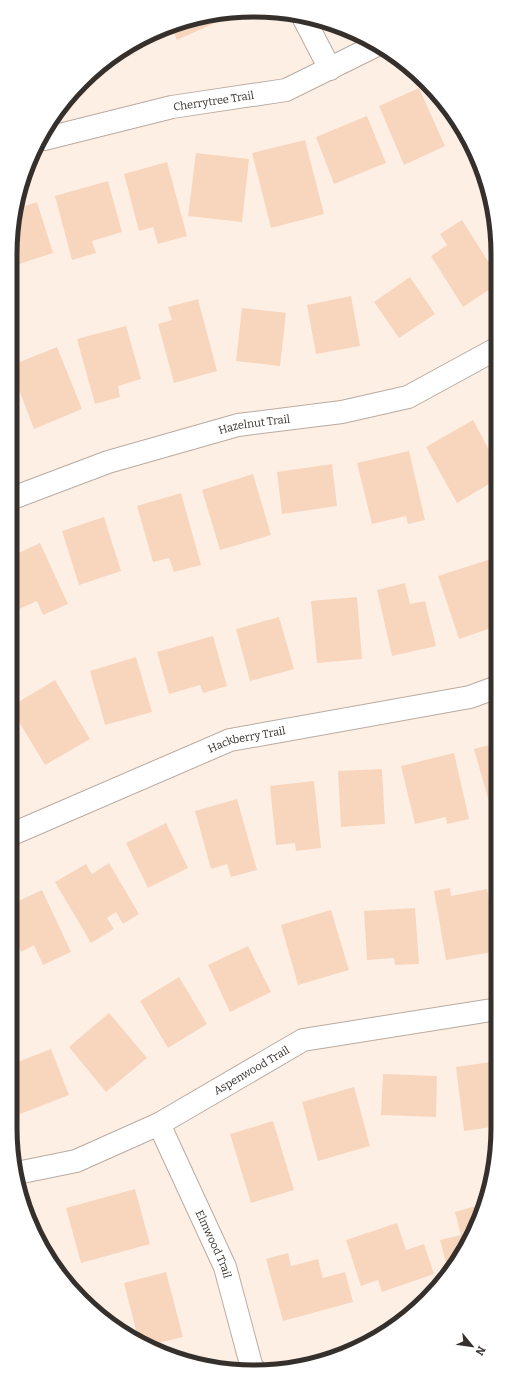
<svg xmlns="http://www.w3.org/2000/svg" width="508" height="1382" viewBox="0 0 508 1382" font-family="Bitter,serif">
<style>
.building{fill:#f8d6bd}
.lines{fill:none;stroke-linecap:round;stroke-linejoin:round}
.minor-casing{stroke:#b9aba1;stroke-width:24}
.minor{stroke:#fff;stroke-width:22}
.labels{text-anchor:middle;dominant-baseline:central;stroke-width:3;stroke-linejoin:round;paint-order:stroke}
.street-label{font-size:11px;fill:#35302c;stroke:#fff}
.rim{fill:none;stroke:#35302c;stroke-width:5}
</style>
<rect width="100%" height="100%" fill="#feefe5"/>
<!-- building -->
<path class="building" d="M222,12L235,14L177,40L172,29Z
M431,87L438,93L466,136L462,139Z
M419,88L445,146L404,165L379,106Z
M367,116L386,163L334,184L316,137Z
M305,140L324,214L271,228L252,153Z
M196,153L249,159L242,222L188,216Z
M167,162L187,236L158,244L153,227L139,231L124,174Z
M108,181L122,232L92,241L96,253L72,260L55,196Z
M37,202L53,253L10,267V254L16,209Z
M462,220L496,274V285L463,307L431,256L447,245L440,234Z
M410,277L435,314L399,338L374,302Z
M351,296L360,346L316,354L307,305Z
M198,299L217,371L174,383L158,324L172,320L168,307Z
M242,308L286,313L280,366L236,361Z
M126,326L141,379L118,386L120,397L95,404L77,339Z
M57,347L82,409L34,429L10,366Z
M473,420L496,463V480L457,503L426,447Z
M10,422L15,434L10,436Z
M409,451L425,520L408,524L406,516L372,524L357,463Z
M332,464L337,506L282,514L277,472Z
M253,474L271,535L220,550L202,490Z
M181,493L201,565L174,572L169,558L153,562L137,506Z
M104,517L121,571L79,585L62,531Z
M40,543L68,604L43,615L37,601L10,613V557Z
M491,559L497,576V626L459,639L438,576Z
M405,583L410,604L425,601L436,646L392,656L377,590Z
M357,597L362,659L317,663L311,601Z
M279,617L294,669L250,681L236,629Z
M213,636L227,686L203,693L200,685L169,694L157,652Z
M136,657L152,712L105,725L90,671Z
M55,680L90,739L45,765L10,707Z
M497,743V807L491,809L474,749Z
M454,753L469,819L447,824L446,817L415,824L401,766Z
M10,758L19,774L10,780Z
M382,769L385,824L341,827L338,771Z
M314,781L321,848L296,851L295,843L276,845L270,786Z
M237,799L257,870L231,877L227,864L211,869L195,811Z
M166,823L188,868L148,888L126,843Z
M109,863L139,914L123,924L116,912L107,918L114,929L91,943L55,882L86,864L92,874Z
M450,888L451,896L487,889L498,951L446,960L434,891Z
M42,890L71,952L43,965L34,945L21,952L10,928V905Z
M415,908L419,964L395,965L394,958L367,960L364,911Z
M331,910L349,970L298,985L281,925Z
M248,946L271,992L230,1012L208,965Z
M179,977L207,1024L168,1048L140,1001Z
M109,1013L147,1058L106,1092L69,1047Z
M51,1049L69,1095L10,1118V1065Z
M498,1061V1126L464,1131L456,1067Z
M383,1074L437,1076L436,1117L381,1115Z
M354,1087L370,1146L318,1161L302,1102Z
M273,1121L294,1190L251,1203L230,1134Z
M135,1189L150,1244L81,1263L66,1208Z
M483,1204L453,1265L447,1266L440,1240L461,1235L455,1212Z
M397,1223L406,1250L424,1244L434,1274L382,1292L378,1280L361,1286L346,1240Z
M288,1253L291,1266L318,1259L323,1278L345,1272L353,1302L283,1321L266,1259Z
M166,1272L183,1337L149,1345L139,1342L124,1283Z
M185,1351L187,1358L174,1354Z"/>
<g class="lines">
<!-- minor casing -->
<g class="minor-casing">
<g id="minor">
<path d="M303,17L330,69"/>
<path id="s1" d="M44,139L172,107L286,90L377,45"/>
<path id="s2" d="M10,499L108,462L238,425L342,412L408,397L496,349"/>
<path id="s3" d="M10,835L230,740L470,697L497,687"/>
<path id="s4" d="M159,1124L225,1267L252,1368L254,1369"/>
<path id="s5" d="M17,1173L76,1161L159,1124L303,1040L498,1009"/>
</g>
</g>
<!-- minor -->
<use href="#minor" class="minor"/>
</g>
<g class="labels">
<!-- street labels -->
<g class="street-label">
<text stroke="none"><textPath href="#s1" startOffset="174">Cherrytree Trail</textPath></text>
<text stroke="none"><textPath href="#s2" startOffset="256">Hazelnut Trail</textPath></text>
<text stroke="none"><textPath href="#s3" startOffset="256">Hackberry Trail</textPath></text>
<text stroke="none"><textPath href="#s5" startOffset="258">Aspenwood Trail</textPath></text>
<text stroke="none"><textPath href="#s4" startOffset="132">Elmwood Trail</textPath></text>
</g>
</g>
<!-- crop -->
<path d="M0 0H508V1382H0ZM254 17H254A237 237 0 0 1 491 254V1128A237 237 0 0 1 254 1365H254A237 237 0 0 1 17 1128V254A237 237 0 0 1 254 17Z" fill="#fff" fill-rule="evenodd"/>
<path class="rim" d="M254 17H254A237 237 0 0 1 491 254V1128A237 237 0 0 1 254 1365H254A237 237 0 0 1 17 1128V254A237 237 0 0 1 254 17Z"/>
<!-- north arrow -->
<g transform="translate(472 1346) rotate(119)" stroke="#ffffff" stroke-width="3" paint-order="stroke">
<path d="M0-3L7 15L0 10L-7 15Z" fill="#35302c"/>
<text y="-6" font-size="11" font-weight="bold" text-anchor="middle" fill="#35302c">N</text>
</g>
</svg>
